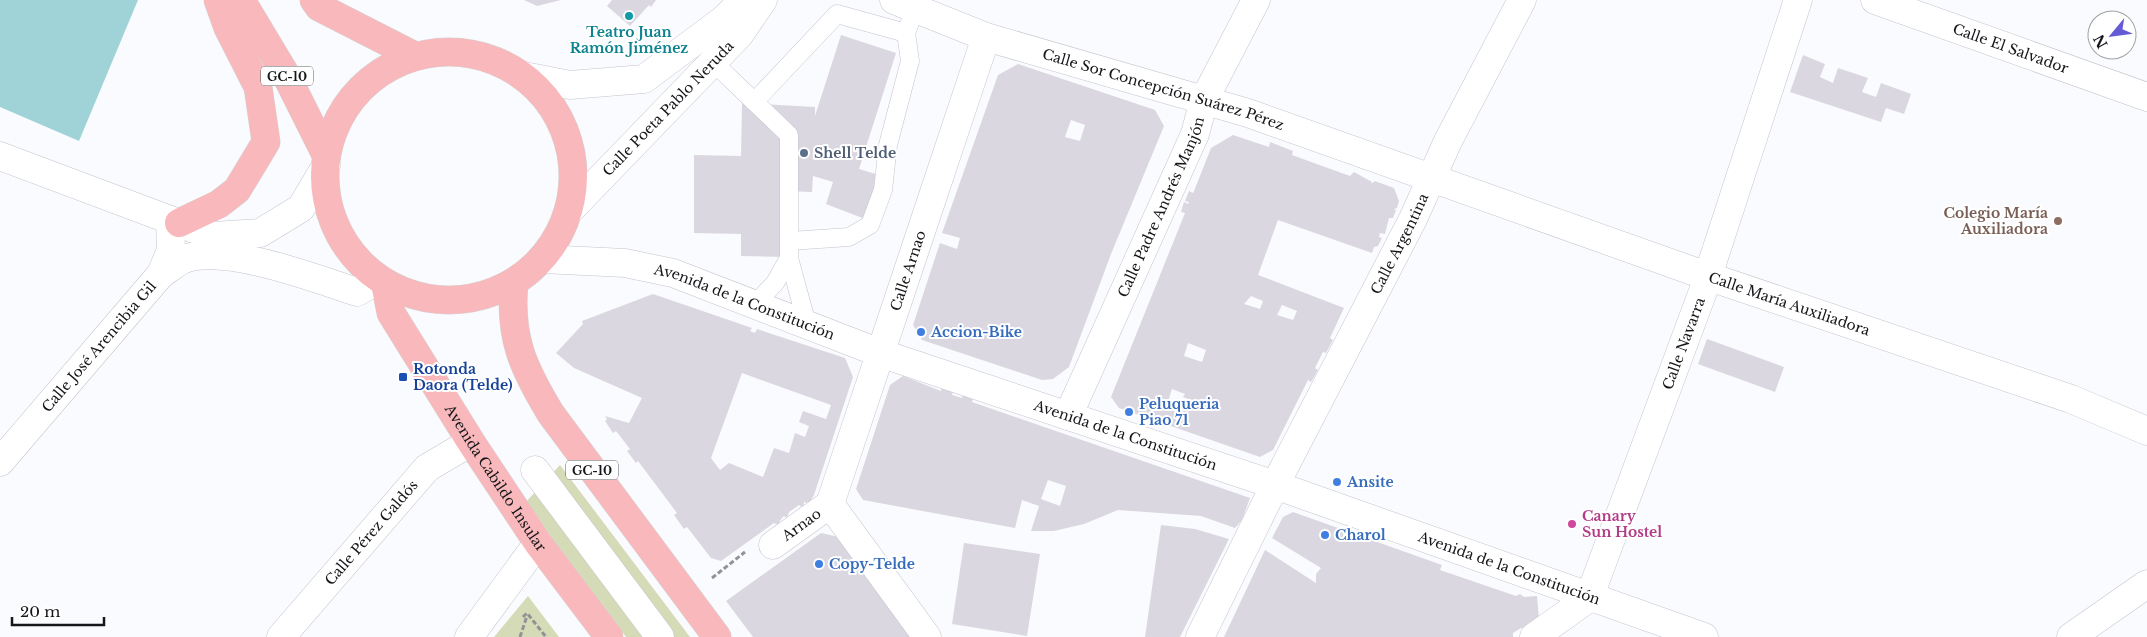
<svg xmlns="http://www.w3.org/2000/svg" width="2147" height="637" viewBox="0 0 2147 637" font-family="'Libre Baskerville',serif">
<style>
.green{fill:#d6dbb7}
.water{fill:#a0d3d7}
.building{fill:#dad7e0;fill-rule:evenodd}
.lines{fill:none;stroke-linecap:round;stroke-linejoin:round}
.lane-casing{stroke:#c3c5ce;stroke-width:19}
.street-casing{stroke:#c3c5ce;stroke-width:29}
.secondary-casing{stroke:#c3c5ce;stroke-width:29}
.primary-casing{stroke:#d5d5d6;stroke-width:29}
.path{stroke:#929396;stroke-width:3;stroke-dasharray:5 2.5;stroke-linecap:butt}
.lane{stroke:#fff;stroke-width:18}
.street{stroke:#fff;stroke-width:28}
.secondary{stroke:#fff;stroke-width:28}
.primary{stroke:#f9b8bb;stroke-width:28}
.culture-dot{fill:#0f9aa8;stroke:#fff;stroke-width:2}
.service-dot{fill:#5c6f8a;stroke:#fff;stroke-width:2}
.education-dot{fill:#8d6e63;stroke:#fff;stroke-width:2}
.shop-dot{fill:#3f7fe0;stroke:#fff;stroke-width:2}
.transit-dot{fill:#1a4fb4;stroke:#fff;stroke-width:2}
.hotel-dot{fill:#d1479c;stroke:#fff;stroke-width:2}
.labels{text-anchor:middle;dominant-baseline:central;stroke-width:4;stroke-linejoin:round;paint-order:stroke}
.shield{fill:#fff;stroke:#5b5c5e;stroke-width:1}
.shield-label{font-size:12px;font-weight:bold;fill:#151619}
.culture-label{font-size:14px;font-weight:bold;fill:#0d838f;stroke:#fff}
.street-label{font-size:14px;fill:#151619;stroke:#fff}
.service-label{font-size:14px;font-weight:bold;fill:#4e5e75;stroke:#fff;text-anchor:start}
.education-label{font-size:14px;font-weight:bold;fill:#785e54;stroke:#fff;text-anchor:end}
.shop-label{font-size:14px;font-weight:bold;fill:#366cbe;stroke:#fff;text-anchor:start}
.transit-label{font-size:14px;font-weight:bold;fill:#164399;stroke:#fff;text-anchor:start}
.hotel-label{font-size:14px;font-weight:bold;fill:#b23c85;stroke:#fff;text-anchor:start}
</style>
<rect width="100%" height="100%" fill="#fafbfe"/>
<!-- green -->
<path class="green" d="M560,465L690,637H626L525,503Z
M528,596L559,637H494Z"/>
<!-- water -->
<path class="water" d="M0,0H138L79,141L0,107Z"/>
<!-- building -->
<path class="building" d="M524,0H561L537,6Z
M612,0H656L651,7L649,5L630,26L607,6Z
M841,35L896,53L859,169L879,175L865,219L826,204L833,182L813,176L812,192L787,191L786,257L741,256V234L694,233V155L741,156L742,103L815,107V116Z
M1803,55L1825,64L1820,77L1833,83L1838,68L1868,78L1862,92L1876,97L1881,83L1911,94L1904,114L1886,108L1881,122L1790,92Z
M1018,64L1155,110L1164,126L1111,254L1069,367L1053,379L1042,380L922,340L913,325L940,243L957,249L960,238L942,233L998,75ZM1071,120L1085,125L1080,141L1065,137Z
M1233,135L1269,147L1270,142L1293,151L1292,155L1303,159L1350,176L1354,172L1372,182L1371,184L1375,181L1394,188L1399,201L1397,208L1394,209L1396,210L1393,218H1389L1385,234L1380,233L1379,237L1382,238L1378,246L1374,247L1372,253L1278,220L1258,275L1344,308L1330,338L1333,340L1326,353L1323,352L1315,368L1318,370L1311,382L1308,380L1273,450L1260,457L1119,408L1111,397L1185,213L1181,212L1184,202L1188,204L1189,202L1185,201L1189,191L1193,193L1194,191L1211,148ZM1251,296L1263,301L1260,309L1244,304ZM1282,305L1297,311L1293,320L1277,315ZM1188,343L1206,350L1202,362L1184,356ZM1172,389L1185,394L1183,397L1188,399L1184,411L1167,405Z
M653,294L752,328L750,331L755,333L757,329L845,358L853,377L814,495L809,503L804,502L803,508L799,505L789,512L787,518L784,516L781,519L778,525L774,523L721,561L711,558L687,527L684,529L674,515L677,513L638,461L636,463L627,451L630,449L616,431L613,433L605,421L607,419L605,416L629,423L642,398L574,368L556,353L583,324L582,321ZM742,373L831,405L826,419L803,411L799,422L809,426L805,437L795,433L789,453L774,448L763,477L729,463L720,470L711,458Z
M1707,339L1784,367L1775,392L1698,364Z
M903,376L941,391L942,387L953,391L952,395L962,398L963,394L973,398L972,402L1250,498L1242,520L1235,528L1201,516L1118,510L1084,524L1054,531H1031L1039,506L1022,500L1015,528L863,500L856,489L890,385ZM1048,480L1066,486L1060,506L1041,499Z
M1293,512L1442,565L1440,570L1516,596L1520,594L1524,597L1537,596L1539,619L1526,629L1521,628L1513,633V637H1224L1265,550L1316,583V574L1321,568L1272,538L1283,517Z
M1161,525L1195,529L1229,539L1180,637H1145Z
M821,533L839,537L914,637H753L726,601Z
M964,543L1040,554L1027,636L952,624Z"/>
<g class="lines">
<!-- lane casing -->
<g class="lane-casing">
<path id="lane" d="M713,62L789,135V258L807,324
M754,102L837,14L906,33
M790,241L849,237L870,225L883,190L888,145L910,61L906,33L915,9
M755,304L775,283L789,258"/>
</g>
<!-- street casing -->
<g class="street-casing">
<g id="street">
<path id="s1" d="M894,0L986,37L1248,113L1707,276L2071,399L2147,431"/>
<path id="s2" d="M1875,0L2147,97"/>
<path d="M0,156L213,236L260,233L301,208L326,166"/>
<path id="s3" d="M543,259L625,263L673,273L880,353L1275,485L1704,637"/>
<path d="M161,274C169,269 178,261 187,258C230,246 314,278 357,292L380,279"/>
<path id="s4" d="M1068,416L1195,134L1204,100L1256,0"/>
<path id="s5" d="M0,462L161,274L171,250L170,220"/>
<path d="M535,470L660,637"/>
<path id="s6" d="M830,504L986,37"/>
<path d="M830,504L927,637"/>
<path id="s7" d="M773,545L830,504"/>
<path id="s8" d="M281,637L427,468L471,442"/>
<path d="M469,637L538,543"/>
<path id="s9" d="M1200,637L1275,485L1413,219L1448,141L1522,0"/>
<path id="s10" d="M1534,637L1589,598L1702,294L1798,0"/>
<path d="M2071,637L2147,584"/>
</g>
</g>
<!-- secondary casing -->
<g class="secondary-casing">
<g id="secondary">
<path d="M524,76L570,85L644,79L723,20L744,0"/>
<path id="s11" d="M568,212L739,35L763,0"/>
</g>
</g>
<!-- primary casing -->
<g class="primary-casing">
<g id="primary">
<path d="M241,0L286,75L326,155"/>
<path d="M314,0L319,7L413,55"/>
<circle cx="449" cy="176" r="124"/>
<path d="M179,223L219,204L237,190L266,142L258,87L228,28L218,0"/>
<path id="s12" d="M385,283L391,313L471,442L538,543L609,637"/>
<path d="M514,283C509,338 523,368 551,414L717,637"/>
</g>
</g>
<!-- path -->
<path class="path" d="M712,578L745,552
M523,617L527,613L546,637
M520,637L527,616"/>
<!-- lane -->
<use href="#lane" class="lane"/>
<!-- street -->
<use href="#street" class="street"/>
<!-- secondary -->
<use href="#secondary" class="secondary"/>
<!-- primary -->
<use href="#primary" class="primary"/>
</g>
<!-- markers -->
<circle class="culture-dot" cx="629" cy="16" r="5"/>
<circle class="service-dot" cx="804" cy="153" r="5"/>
<circle class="education-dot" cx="2058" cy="221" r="5"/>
<g class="shop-dot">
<circle cx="921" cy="332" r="5"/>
<circle cx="1129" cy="412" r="5"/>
<circle cx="1337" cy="482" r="5"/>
<circle cx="1325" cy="535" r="5"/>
<circle cx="819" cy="564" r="5"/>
</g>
<rect class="transit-dot" x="398" y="372" width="10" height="10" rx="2.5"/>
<circle class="hotel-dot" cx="1572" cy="524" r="5"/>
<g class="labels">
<!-- shield labels -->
<g class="shield">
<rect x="261" y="66.5" width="52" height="19" rx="4"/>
<rect x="566" y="460.5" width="52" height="19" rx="4"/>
</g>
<g class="shield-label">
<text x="287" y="76">GC-10</text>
<text x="592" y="470">GC-10</text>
</g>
<!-- culture labels -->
<g class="culture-label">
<text x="629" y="32">Teatro Juan<tspan x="629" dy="16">Ramón Jiménez</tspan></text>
</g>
<!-- street labels -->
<g class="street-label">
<text stroke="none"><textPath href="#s2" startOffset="144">Calle El Salvador</textPath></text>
<text stroke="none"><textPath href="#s1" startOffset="284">Calle Sor Concepción Suárez Pérez</textPath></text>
<text stroke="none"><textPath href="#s11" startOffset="144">Calle Poeta Pablo Neruda</textPath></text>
<text stroke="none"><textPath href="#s4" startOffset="229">Calle Padre Andrés Manjón</textPath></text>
<text stroke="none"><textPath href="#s9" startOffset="441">Calle Argentina</textPath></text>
<text stroke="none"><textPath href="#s6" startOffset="246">Calle Arnao</textPath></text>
<text stroke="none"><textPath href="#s3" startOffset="208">Avenida de la Constitución</textPath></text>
<text stroke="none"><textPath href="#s1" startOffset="946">Calle María Auxiliadora</textPath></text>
<text stroke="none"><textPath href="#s10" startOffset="339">Calle Navarra</textPath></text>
<text stroke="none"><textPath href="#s5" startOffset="152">Calle José Arencibia Gil</textPath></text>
<text stroke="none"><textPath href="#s3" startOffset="612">Avenida de la Constitución</textPath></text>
<text stroke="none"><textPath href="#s12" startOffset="226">Avenida Cabildo Insular</textPath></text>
<text stroke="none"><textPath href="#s7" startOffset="35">Arnao</textPath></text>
<text stroke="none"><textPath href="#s8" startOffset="138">Calle Pérez Galdós</textPath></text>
<text stroke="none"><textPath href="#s3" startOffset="1018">Avenida de la Constitución</textPath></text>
</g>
<!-- service labels -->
<g class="service-label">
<text x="814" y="153">Shell Telde</text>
</g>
<!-- education labels -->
<g class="education-label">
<text x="2048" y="213">Colegio María<tspan x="2048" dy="16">Auxiliadora</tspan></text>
</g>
<!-- shop labels -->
<g class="shop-label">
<text x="931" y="332">Accion-Bike</text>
<text x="1139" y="404">Peluqueria<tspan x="1139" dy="16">Piao 71</tspan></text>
<text x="1347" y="482">Ansite</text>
<text x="1335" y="535">Charol</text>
<text x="829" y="564">Copy-Telde</text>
</g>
<!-- transit labels -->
<g class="transit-label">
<text x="413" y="369">Rotonda<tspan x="413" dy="16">Daora (Telde)</tspan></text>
</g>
<!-- hotel labels -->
<g class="hotel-label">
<text x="1582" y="516">Canary<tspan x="1582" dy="16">Sun Hostel</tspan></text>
</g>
</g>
<!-- north arrow -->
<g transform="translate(2112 35) rotate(241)"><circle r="24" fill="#ffffff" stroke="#a1a2a3"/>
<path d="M0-4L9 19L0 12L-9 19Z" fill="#655cd5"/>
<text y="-8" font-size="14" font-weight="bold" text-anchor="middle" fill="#151619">N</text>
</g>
<!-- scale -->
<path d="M12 617v8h92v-8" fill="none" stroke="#151619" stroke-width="2.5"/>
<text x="20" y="617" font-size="15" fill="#151619" stroke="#ffffff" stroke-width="4" paint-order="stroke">20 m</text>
</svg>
